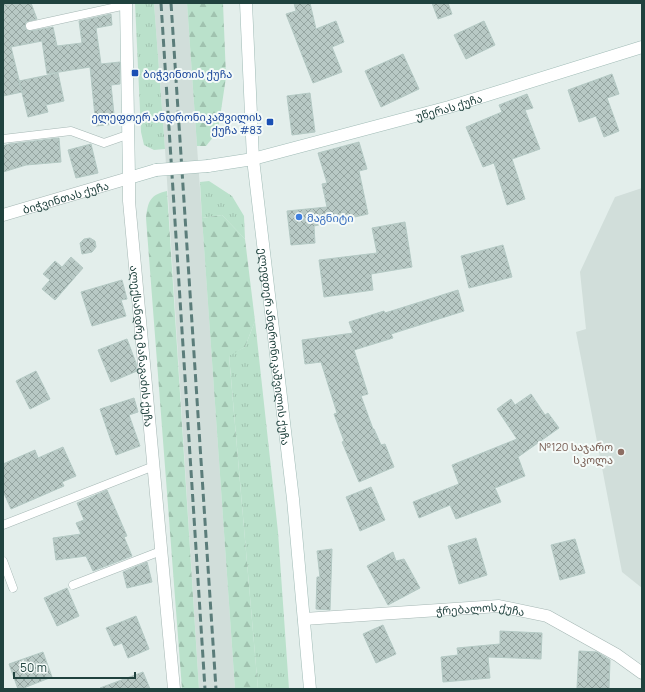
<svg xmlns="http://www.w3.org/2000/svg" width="645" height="692" viewBox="0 0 645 692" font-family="Manrope,'Noto Sans Georgian',sans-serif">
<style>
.built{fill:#d1deda}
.grass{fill:url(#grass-tufts)}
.forest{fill:url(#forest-firs)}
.building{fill:url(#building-cross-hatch);stroke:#b4c9c4}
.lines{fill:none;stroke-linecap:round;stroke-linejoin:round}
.lane-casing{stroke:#a5b7b4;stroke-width:9}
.street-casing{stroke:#a5b7b4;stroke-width:13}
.secondary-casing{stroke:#a0bbb6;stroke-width:13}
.lane{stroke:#fff;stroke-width:8}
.street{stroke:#fff;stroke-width:12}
.secondary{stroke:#fff;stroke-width:12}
.rail{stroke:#5b7d7a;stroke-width:3;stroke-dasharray:8 4;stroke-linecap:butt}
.secondary-bridge-casing{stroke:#a0bbb6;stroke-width:13;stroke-linecap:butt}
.secondary-bridge{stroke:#fff;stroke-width:12}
.transit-dot{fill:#1a4fb4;stroke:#f4faf8;stroke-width:1.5}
.shop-dot{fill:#3f7fe0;stroke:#f4faf8;stroke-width:1.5}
.education-dot{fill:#8d6e63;stroke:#f4faf8;stroke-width:1.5}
.labels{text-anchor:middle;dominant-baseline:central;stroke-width:4;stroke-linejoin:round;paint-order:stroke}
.transit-label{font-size:11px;fill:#164399;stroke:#f4faf8;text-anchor:start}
.street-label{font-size:11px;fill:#20423e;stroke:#f4faf8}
.shop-label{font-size:11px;fill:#366cbe;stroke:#f4faf8;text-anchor:start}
.education-label{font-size:11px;fill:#785e54;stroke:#f4faf8;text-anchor:end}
</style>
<defs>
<pattern id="grass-tufts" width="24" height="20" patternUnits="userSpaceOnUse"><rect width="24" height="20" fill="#bae1cb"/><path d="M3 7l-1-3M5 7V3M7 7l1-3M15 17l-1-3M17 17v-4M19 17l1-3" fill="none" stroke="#a0c2af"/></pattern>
<pattern id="forest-firs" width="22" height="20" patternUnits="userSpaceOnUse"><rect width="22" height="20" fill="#bae1cb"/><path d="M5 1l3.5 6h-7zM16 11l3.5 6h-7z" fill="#a0c2af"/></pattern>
<pattern id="building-cross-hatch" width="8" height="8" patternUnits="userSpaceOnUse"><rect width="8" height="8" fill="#b8c9c5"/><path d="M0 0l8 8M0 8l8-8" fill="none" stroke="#95a5a1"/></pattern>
</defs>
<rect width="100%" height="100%" fill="#e3eeeb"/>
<!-- built -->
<path class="built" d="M154,3H187L235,689H199L165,149Z
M642,188V588L622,572L576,332L586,329L580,272L615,197Z"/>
<!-- grass -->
<path class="grass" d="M135,3H154L165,149L154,150L144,145L141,132Z
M209,181L232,196L244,216L245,239L222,215L202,218L200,182Z
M255,321L278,532L289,689H258L229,355L245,347Z"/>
<!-- forest -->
<path class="forest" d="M187,3H223L226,77L218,131L206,146H197Z
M167,191L199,689H182L146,218C148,201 150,195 167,191Z
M222,215L245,239L255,321L245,347L229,356L258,689H235L202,218Z"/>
<!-- building -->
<path class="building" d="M3,3H31L37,19L26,22L25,27L26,29L31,31L53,27L57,46L82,43L79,21L111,14L112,25L96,28L101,64L120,62V84L111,85L115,124L96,126L90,67L47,74L42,41L11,47L22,92L3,96Z
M294,3H310L316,29L336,21L344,42L332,47L342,72L313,83L286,14L296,11Z
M432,3H448L452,14L438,19Z
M484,21L495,45L466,59L454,35Z
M403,54L419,89L381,107L365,71Z
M58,73L64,101L46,105L48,112L28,117L19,81Z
M612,74L619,94L607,98L619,131L604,137L596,116L579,122L568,90Z
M310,93L315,132L292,135L287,96Z
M527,94L533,108L525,110L540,149L512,159L525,199L507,205L494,163L483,167L466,127L502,112L499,105Z
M59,138L61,162L26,165L3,172V146L9,144Z
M359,142L367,169L359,171L368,214L314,226L315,243L291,245L287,211L327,207L322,184L327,183L318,153Z
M91,144L98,173L76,178L68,150Z
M405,222L412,267L371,274L373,290L324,297L319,260L377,253L372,228Z
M90,238L95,241L96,247L92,252L82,254L80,243L84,239Z
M503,245L512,277L469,288L461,256Z
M71,257L83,268L55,300L42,289L50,280L43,274L55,261L62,267Z
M122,280L127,299L121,300L126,316L92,326L81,292Z
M458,290L464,311L391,334L393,338L354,350L368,394L361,396L373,429H374L381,445L385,444L394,467L359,482L342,442L344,441L334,414L337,413L321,362L305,364L302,340L353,333L349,322L384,311L385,313Z
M127,339L136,363L137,371L111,382L98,350Z
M36,371L50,399L30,409L16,381Z
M531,394L545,415L548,413L559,428L518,457L525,476L495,488L501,502L456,519L450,505L419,518L413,502L459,484L452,465L517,439L497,409L511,399L515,405Z
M134,398L138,412L129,415L140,446L116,455L100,409Z
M63,447L76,476L62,482L64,486L11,509L3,491V464L35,450L38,458Z
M371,487L385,520L360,531L346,497Z
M107,490L127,536L124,537L132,556L93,571L86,556L56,560L53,538L81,534L76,523L84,520L77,503Z
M476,538L487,575L459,584L448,546Z
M575,539L585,573L560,580L551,545Z
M332,549L330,610L316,609L317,577H320L317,551Z
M393,552L396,561L404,559L420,588L388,605L367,566Z
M147,562L152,582L127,588L123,572Z
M67,588L79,616L57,626L44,598Z
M136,616L149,649L128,658L122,643L114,646L106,628Z
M383,625L396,654L376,663L363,634Z
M500,631L542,633L541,659L488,657L490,678L443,682L441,657L458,655L457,648L500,644Z
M579,651L597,652L610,660L609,689L577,688Z
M43,652L52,677L21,689H18L9,664Z
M143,672L150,689H101L100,688Z"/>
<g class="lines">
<!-- lane casing -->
<g class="lane-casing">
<path id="lane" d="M30,26L126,5
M3,139L71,131L104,143L127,135
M3,525L154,466
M3,561L13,588
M73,585L161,551"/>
</g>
<!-- street casing -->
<g class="street-casing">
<g id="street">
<path id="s1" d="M3,215L129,178V201L174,689"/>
<path id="s2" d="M304,619L499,606L547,616L617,655L642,673"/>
</g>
</g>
<!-- secondary casing -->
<g class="secondary-casing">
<g id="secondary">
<path d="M126,3L129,178L156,170"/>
<path id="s3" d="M246,3L253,159L293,499L310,689"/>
<path id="s4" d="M208,166L253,159L449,107L642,47"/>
</g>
</g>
<!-- lane -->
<use href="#lane" class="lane"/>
<!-- street -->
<use href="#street" class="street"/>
<!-- secondary -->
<use href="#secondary" class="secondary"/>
<!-- rail -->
<path class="rail" d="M161,3L205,689
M171,3L216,689"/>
<!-- secondary-bridge casing -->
<g class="secondary-bridge-casing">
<path id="secondary-bridge" d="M156,170L208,166"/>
</g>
<!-- secondary-bridge -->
<use href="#secondary-bridge" class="secondary-bridge"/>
</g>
<!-- markers -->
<g class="transit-dot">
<rect x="131" y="69" width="8" height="8" rx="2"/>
<rect x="266" y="118" width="8" height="8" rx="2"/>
</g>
<circle class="shop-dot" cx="299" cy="217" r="4"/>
<circle class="education-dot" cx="621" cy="452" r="4"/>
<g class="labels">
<!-- transit labels -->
<g class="transit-label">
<text x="143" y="73">ბიჭვინთის ქუჩა</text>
<text x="262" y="116" text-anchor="end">ელეფთერ ანდრონიკაშვილის<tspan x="262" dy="13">ქუჩა #83</tspan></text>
</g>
<!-- street labels -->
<g class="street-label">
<text stroke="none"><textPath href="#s4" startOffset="248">უწერას ქუჩა</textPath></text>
<text stroke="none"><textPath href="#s1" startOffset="65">ბიჭვინთას ქუჩა</textPath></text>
<text stroke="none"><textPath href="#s1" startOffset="300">ალექსანდრე მანაგაძის ქუჩა</textPath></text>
<text stroke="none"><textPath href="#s3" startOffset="345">ელეფთერ ანდრონიკაშვილის ქუჩა</textPath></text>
<text stroke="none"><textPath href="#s2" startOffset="177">ჭრებალოს ქუჩა</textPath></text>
</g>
<!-- shop labels -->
<g class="shop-label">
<text x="307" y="217">მაგნიტი</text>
</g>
<!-- education labels -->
<g class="education-label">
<text x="613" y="446">№120 საჯარო<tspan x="613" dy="13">სკოლა</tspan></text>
</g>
</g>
<!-- border -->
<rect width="645" height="692" fill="none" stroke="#20423e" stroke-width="8"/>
<!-- scale -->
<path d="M14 672v6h121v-6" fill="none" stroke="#20423e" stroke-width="2"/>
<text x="20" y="672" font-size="12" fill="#20423e" stroke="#f4faf8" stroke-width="3" paint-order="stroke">50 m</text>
</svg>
